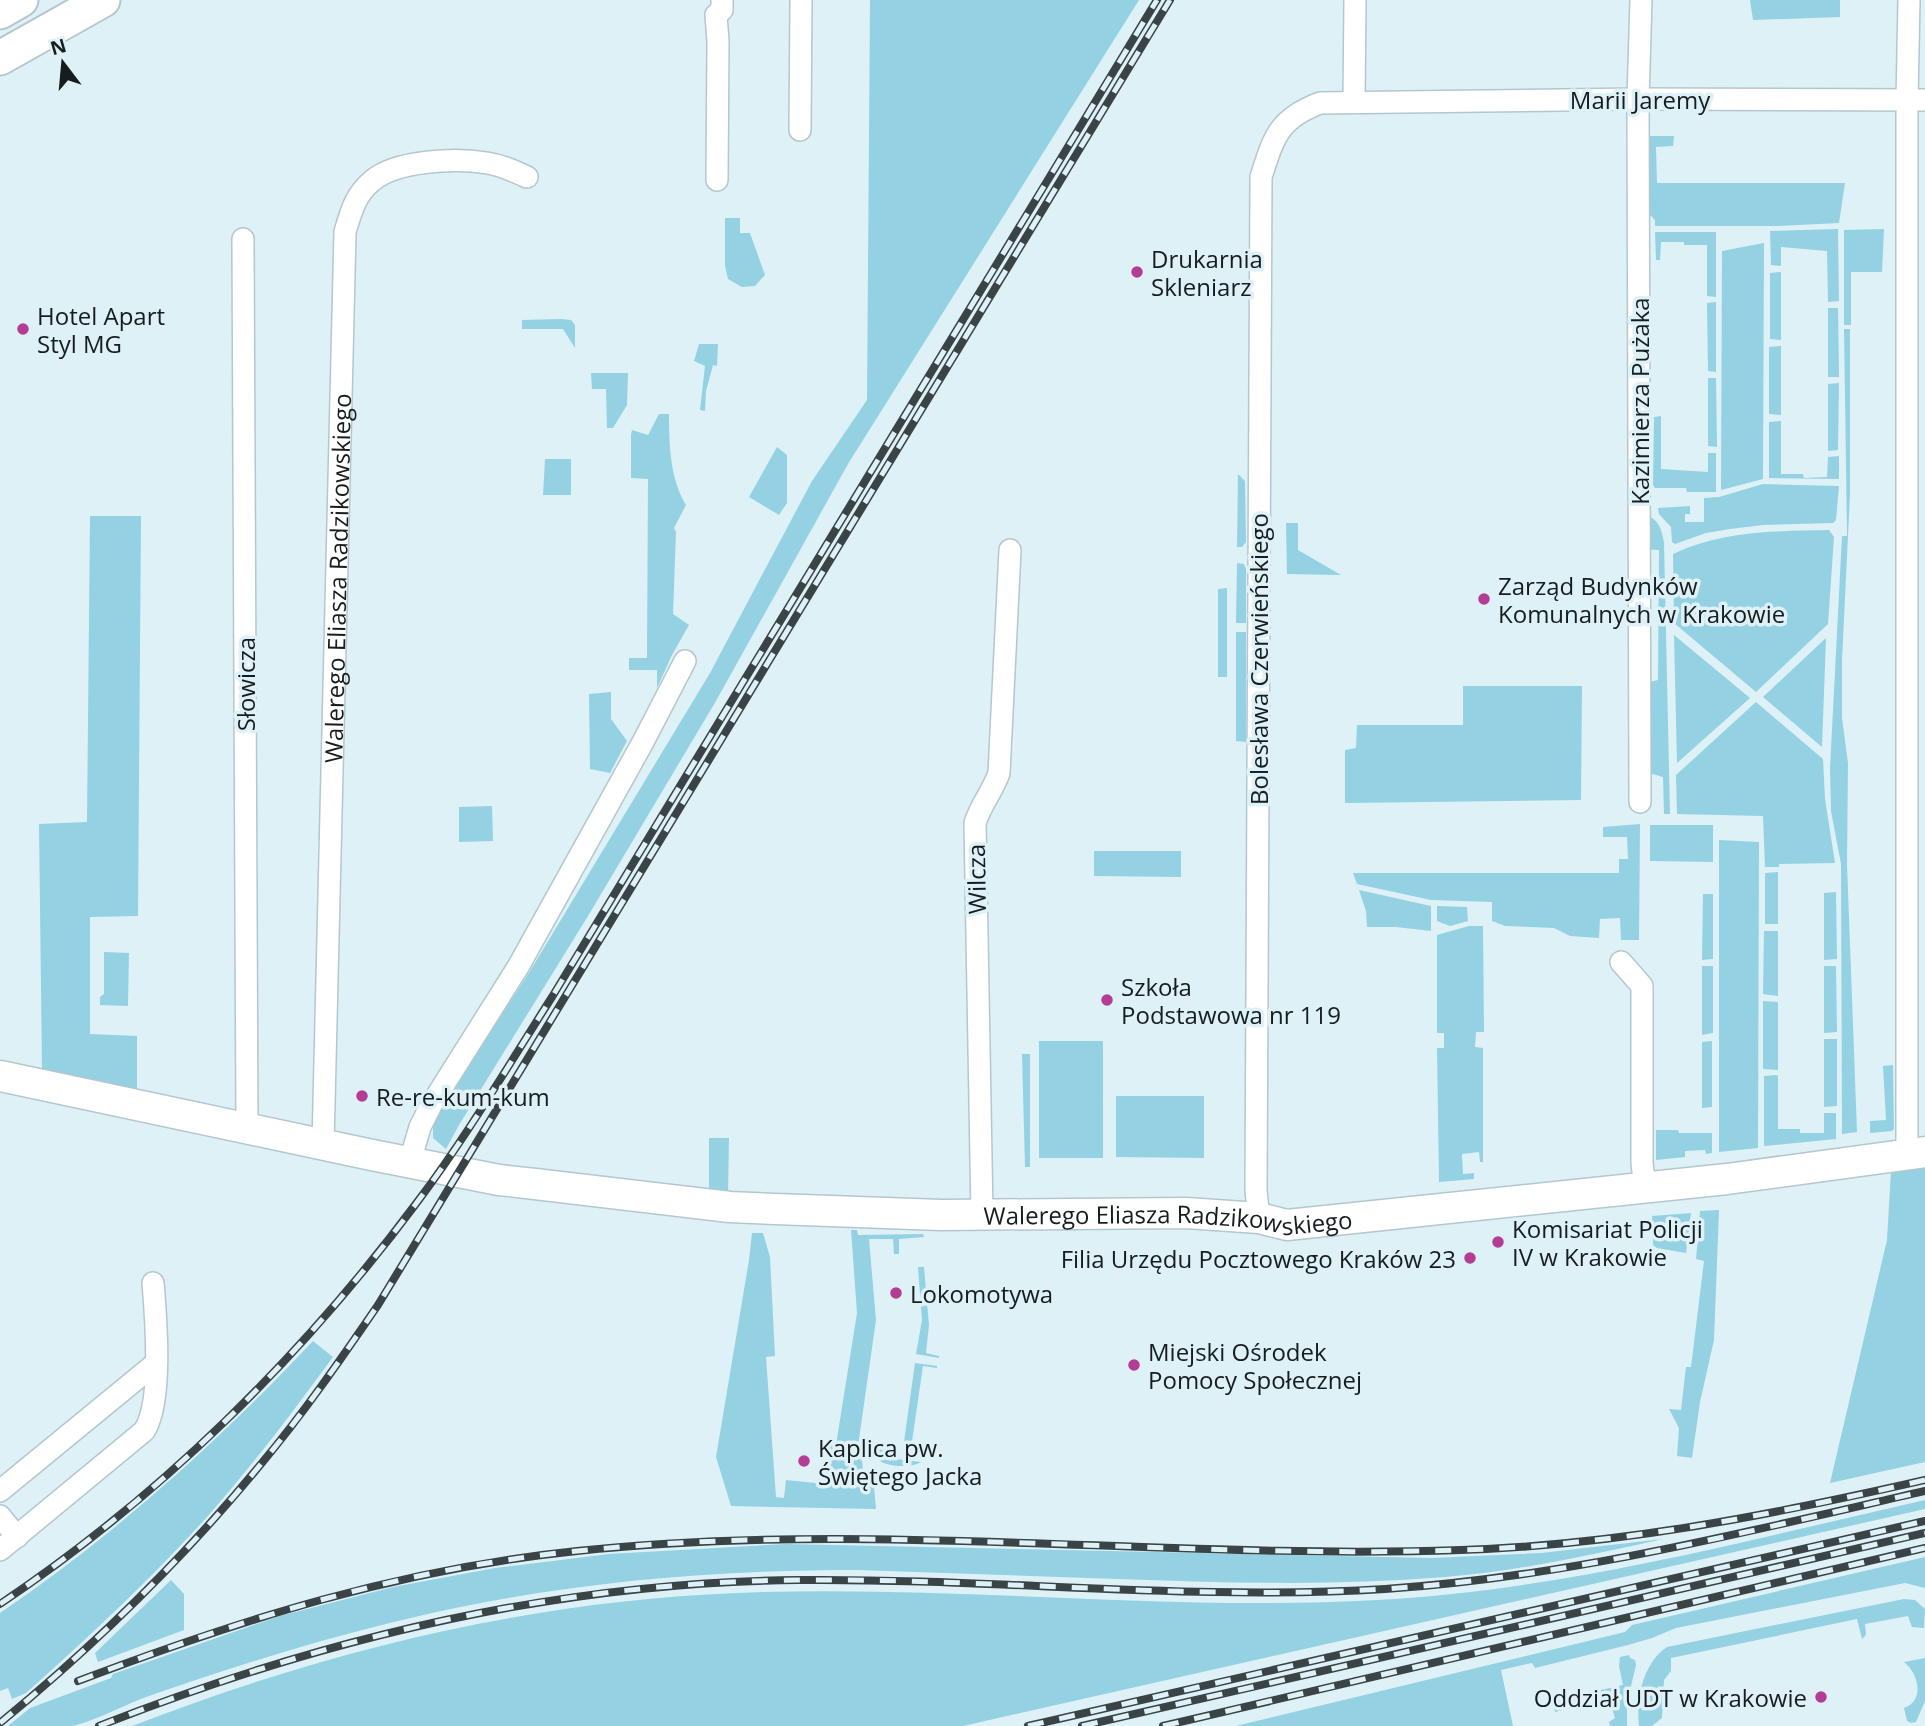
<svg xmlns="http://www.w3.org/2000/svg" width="1925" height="1726" viewBox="0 0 1925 1726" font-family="'Open Sans',sans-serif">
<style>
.green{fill:#94d1e3}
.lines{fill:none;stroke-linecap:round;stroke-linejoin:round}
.street-casing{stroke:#b4c7cd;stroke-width:24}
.secondary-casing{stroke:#b4c7cd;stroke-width:33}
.primary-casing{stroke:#b4c7cd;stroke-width:37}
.street{stroke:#fff;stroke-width:21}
.secondary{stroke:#fff;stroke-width:30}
.primary{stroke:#fff;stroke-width:33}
.rail-casing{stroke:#3a4346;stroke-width:8}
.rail{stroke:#def1f7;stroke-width:5;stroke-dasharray:16;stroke-linecap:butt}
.poi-dot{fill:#b33d94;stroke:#def1f7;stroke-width:2.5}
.labels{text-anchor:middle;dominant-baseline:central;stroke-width:7;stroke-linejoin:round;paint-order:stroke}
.street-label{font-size:24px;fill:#161d1f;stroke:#def1f7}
.poi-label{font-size:24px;fill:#161d1f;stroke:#def1f7;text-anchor:start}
</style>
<rect width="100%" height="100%" fill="#def1f7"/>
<!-- green -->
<path class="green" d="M870,0H1139L848,464L716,701L588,916L459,1125L446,1149L433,1138V1124L446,1100L527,976L710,673L812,481L867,400Z
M1750,0H1840V17L1753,20Z
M1649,136H1674L1673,146L1656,147L1657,183H1845L1839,223L1777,226H1655V220L1650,215Z
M725,218H740V233H750L765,275L755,286L742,287L728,279L725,266Z
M1838,229L1839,301L1828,302L1827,251L1781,247V266L1771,265L1770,231Z
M1884,229L1882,272H1851V325H1844V230Z
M1655,232H1716V297L1707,296V245H1684V242H1661L1660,260H1656Z
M1764,243L1763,479L1721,490L1722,251Z
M1781,272V340L1770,339V273Z
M1716,302V372L1708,371L1707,303Z
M1828,308H1838L1839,377H1828Z
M561,319L571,320L575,325V348L563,329H522V320Z
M1844,329H1850V494L1842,660V718L1848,763L1847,864L1857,1132L1842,1134L1841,864L1831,811L1830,768L1842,536H1847Z
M699,344H718L717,366L713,365L706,391L705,411L700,410L705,366L694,361Z
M1781,346V415L1769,414V347Z
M591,373H628L627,405L613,428H607L606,389H592Z
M1708,378H1716L1717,447L1708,446Z
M1839,383L1838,450L1828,451V384Z
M659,414H669C669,444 670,479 686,505L674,528L676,532L673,614L689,625L672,655L657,688V670H629V658H647L648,479L631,478V435L632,430L648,435Z
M1661,416V469L1708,472V453H1716V492H1687L1686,488H1655L1653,485L1654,417Z
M1781,421V474H1803L1804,478L1827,477L1828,457L1839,456V479L1769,478V422Z
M777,447L787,455V503L779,515L749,497Z
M545,459H571V495H543Z
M1238,474L1245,481L1246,542L1242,547H1237Z
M1763,484L1839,486L1836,520L1833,523L1763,525L1730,529L1706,533L1675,544L1672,542L1671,527L1659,514L1658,508L1690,506V514H1685V522H1704V498L1719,497Z
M1643,515C1659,518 1661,528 1664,542L1670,814H1664L1663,777L1646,772L1649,682L1658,680L1659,550L1643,549Z
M90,516H141L138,916L90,917V1034L137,1036V1091L42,1069L39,824L87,822Z
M1286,523H1298V550L1341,575L1287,574Z
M1829,530L1834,537L1828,624L1756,692L1674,623L1673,554C1721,531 1776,531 1829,530Z
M1237,563L1244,564L1246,569V623H1236Z
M1227,588V677H1218V589Z
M1236,632H1246V742L1236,741Z
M1674,635L1750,698L1677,763Z
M1826,638L1822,747L1763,697Z
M1463,686H1582L1581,800L1345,803V750L1356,748L1357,725H1463Z
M611,692V719L627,741L610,773L590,769L589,694Z
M1756,702L1823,759L1825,799L1835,863L1779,864V867H1765L1763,816L1677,814L1676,775Z
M492,806L493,841L459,842V807Z
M1640,824L1639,940H1621L1620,918L1600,919L1599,938L1570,936L1554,928L1505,926L1492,921V902L1431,900L1357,884L1353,873H1619V859H1628L1627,837H1603V827Z
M1650,825H1713V862L1650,861Z
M1719,840L1759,842L1758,1148L1719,1152Z
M1094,851H1181V877L1094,876Z
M1778,872V924H1765V873Z
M1359,890L1431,906V931L1396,927H1367L1366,911Z
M1836,892L1837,959L1824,960V893Z
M1703,894H1713V959L1702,960Z
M1437,906L1467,907L1468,921L1450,926L1437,921Z
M1469,926H1483L1484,1032H1476L1475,1047L1483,1048V1162H1480L1479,1152L1462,1154L1463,1174L1474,1173V1179L1439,1182L1437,1048H1444V1033H1437V935Z
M1764,931H1778V996L1763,994Z
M104,952L129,953L128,1006L100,1005V997L104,994Z
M1702,966H1713V1033L1702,1035Z
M1824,966H1836L1837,1032L1824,1033Z
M1763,1001L1778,1002V1070L1763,1069Z
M1824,1039H1837V1106L1824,1107Z
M1039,1041H1103V1158H1039Z
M1712,1041V1107L1702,1108V1042Z
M1022,1054H1030V1167H1025Z
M1893,1065L1894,1129L1892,1131L1870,1133V1121L1886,1120L1883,1066Z
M1776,1075L1778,1076V1129H1800V1133H1824V1113H1836V1139L1764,1146V1076Z
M1116,1096H1204V1158L1116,1157Z
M1656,1130H1678L1679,1133H1712V1153L1706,1154L1705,1150L1685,1151V1157L1656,1160Z
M709,1138H729L728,1195L709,1193Z
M1925,1168V1462L1830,1483L1887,1240L1891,1171Z
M1719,1210L1714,1340L1700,1402L1692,1458L1677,1456L1679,1428L1669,1409L1681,1410L1686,1367H1691L1704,1261L1696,1259L1700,1211Z
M1691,1213L1686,1253L1657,1248L1653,1245L1652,1216Z
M851,1230H857L858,1235L923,1234L924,1237L899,1239V1254H894L893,1239H869L876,1320L858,1446L897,1452V1459L921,1462C912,1468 889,1467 880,1461L879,1454L861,1452L863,1469L877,1481L874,1486L876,1509L731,1506L716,1457L749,1260L752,1233H763L770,1257L775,1356L766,1357L776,1497L784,1498L786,1480L825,1484L830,1444L836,1445L857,1313Z
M918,1267H924L929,1325L926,1353L939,1356V1358L916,1354L922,1320Z
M313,1341L333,1357C293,1412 252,1466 207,1517C150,1580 89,1637 26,1693L12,1699L8,1688L0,1691V1613C115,1535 218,1442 313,1341Z
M915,1363L937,1366V1368L923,1366L911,1448L925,1450L924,1453L903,1449Z
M1925,1500V1509L963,1726H132C325,1651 529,1601 737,1593C950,1584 1163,1612 1377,1600C1563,1590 1744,1541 1925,1500Z
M1663,1539C1591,1555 1519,1571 1445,1577C1335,1586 1226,1583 1117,1579C1031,1576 944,1573 858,1570C683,1570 520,1587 351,1633C283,1651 216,1673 149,1696C128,1703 89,1724 71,1726C51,1726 28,1726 8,1726L30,1708L111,1678L113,1674L280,1616L393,1587L495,1568L609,1554L785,1544L1432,1558L1541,1553Z
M1925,1557V1588L1905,1583L1676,1628L1652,1638L1628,1645L1535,1668L1532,1663L1501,1670L1513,1726H1236L1625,1632L1632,1625Z
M171,1580L184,1594V1630L98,1662L95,1653Z
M1904,1599L1915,1600L1925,1609L1924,1628L1912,1627L1908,1616L1865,1624L1866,1635L1862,1639L1857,1619L1671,1658V1671L1664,1680L1662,1718L1652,1726H1639C1636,1698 1643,1663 1667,1647Z
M1629,1655L1630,1658L1635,1660L1636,1665L1627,1703V1726H1610L1609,1722L1615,1718L1609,1699L1555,1712L1552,1701L1623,1685L1619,1666L1620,1657Z
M1925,1658V1701L1916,1722L1911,1723L1907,1721L1904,1708C1925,1701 1919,1674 1904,1662Z"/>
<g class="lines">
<!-- street casing -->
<g class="street-casing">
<g id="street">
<path d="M1354,101L1355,0"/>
<path d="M800,130L801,0"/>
<path d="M717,180L718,41L716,15L722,10V0"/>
<path d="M243,239L247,1129"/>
<path d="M1640,802L1638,99L1641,0"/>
<path d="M1621,962L1642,986V1163L1645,1188"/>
<path id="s1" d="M323,1145L345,232C351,212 355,195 372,181C396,160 456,158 487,163C501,165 514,171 527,177"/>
<path d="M1907,1154V100L1909,0"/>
<path d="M410,1161L420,1127L431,1105L518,967L643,742L685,661"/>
<path d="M982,1215L975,823C981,804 993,791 999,773L1010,550"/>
<path d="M1259,1218L1256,1191L1261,177C1274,137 1278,119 1320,103L1638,99L1925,100"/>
<path d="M0,1491L156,1363"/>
<path d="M0,1516L17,1537"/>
<path d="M0,1550L144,1431C163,1403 156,1318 153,1283"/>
</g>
</g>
<!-- secondary casing -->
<g class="secondary-casing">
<g id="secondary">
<path id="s2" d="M0,1076L372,1155L499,1180L535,1184L730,1207L775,1209L941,1215L1186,1213L1259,1218L1287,1225L1727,1179L1925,1152"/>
</g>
</g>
<!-- primary casing -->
<g class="primary-casing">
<path id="primary" d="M0,12L21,0
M0,58L103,0"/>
</g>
<!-- street -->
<use href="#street" class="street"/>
<!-- secondary -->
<use href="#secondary" class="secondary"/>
<!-- primary -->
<use href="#primary" class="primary"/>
<!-- rail casing -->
<g class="rail-casing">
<path id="rail" d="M0,1604C161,1496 302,1357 418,1201C467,1136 508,1066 552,997L1157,0
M78,1681C242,1619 400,1569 577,1551C871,1520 1166,1560 1461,1550C1619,1545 1771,1515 1925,1480
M0,1723C95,1645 183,1559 261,1464C303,1414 341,1359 378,1305L1170,0
M99,1726C323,1638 557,1582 798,1580C993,1578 1189,1601 1385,1589C1568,1577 1746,1532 1925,1491
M1028,1726L1925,1521
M1082,1726L1925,1533
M1163,1726L1925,1548"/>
</g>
<!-- rail -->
<use href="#rail" class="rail"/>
</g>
<!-- markers -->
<g class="poi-dot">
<circle cx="1137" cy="272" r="7"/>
<circle cx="23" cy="329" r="7"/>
<circle cx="1484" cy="599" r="7"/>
<circle cx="1107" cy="1000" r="7"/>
<circle cx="362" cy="1096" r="7"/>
<circle cx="1498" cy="1242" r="7"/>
<circle cx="1470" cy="1258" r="7"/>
<circle cx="896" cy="1293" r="7"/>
<circle cx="1134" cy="1365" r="7"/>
<circle cx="804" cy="1461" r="7"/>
<circle cx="1821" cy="1697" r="7"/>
</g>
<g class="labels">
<!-- street labels -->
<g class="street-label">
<text x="1640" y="99">Marii Jaremy</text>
<text transform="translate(1639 401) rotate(-90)">Kazimierza Pużaka</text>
<text stroke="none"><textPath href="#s1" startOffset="567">Walerego Eliasza Radzikowskiego</textPath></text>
<text transform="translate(1258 659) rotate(-90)">Bolesława Czerwieńskiego</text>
<text transform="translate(245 684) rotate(-90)">Słowicza</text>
<text transform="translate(976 879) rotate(-91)">Wilcza</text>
<text stroke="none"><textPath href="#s2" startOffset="1181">Walerego Eliasza Radzikowskiego</textPath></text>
</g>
<!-- poi labels -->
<g class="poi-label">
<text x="1151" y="258">Drukarnia<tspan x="1151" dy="28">Skleniarz</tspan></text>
<text x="37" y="315">Hotel Apart<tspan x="37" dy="28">Styl MG</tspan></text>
<text x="1498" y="585">Zarząd Budynków<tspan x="1498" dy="28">Komunalnych w Krakowie</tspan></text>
<text x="1121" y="986">Szkoła<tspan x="1121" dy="28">Podstawowa nr 119</tspan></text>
<text x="376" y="1096">Re-re-kum-kum</text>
<text x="1512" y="1228">Komisariat Policji<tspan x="1512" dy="28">IV w Krakowie</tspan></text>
<text x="1456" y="1258" text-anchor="end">Filia Urzędu Pocztowego Kraków 23</text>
<text x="910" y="1293">Lokomotywa</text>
<text x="1148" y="1351">Miejski Ośrodek<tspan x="1148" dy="28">Pomocy Społecznej</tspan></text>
<text x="818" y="1447">Kaplica pw.<tspan x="818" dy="28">Świętego Jacka</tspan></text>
<text x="1807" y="1697" text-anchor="end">Oddział UDT w Krakowie</text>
</g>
</g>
<!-- north arrow -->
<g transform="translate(63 63) rotate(344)" stroke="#def1f7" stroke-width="5" paint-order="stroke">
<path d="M0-5L12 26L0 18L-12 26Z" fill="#161d1f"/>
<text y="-10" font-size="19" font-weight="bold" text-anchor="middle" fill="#161d1f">N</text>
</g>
</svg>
